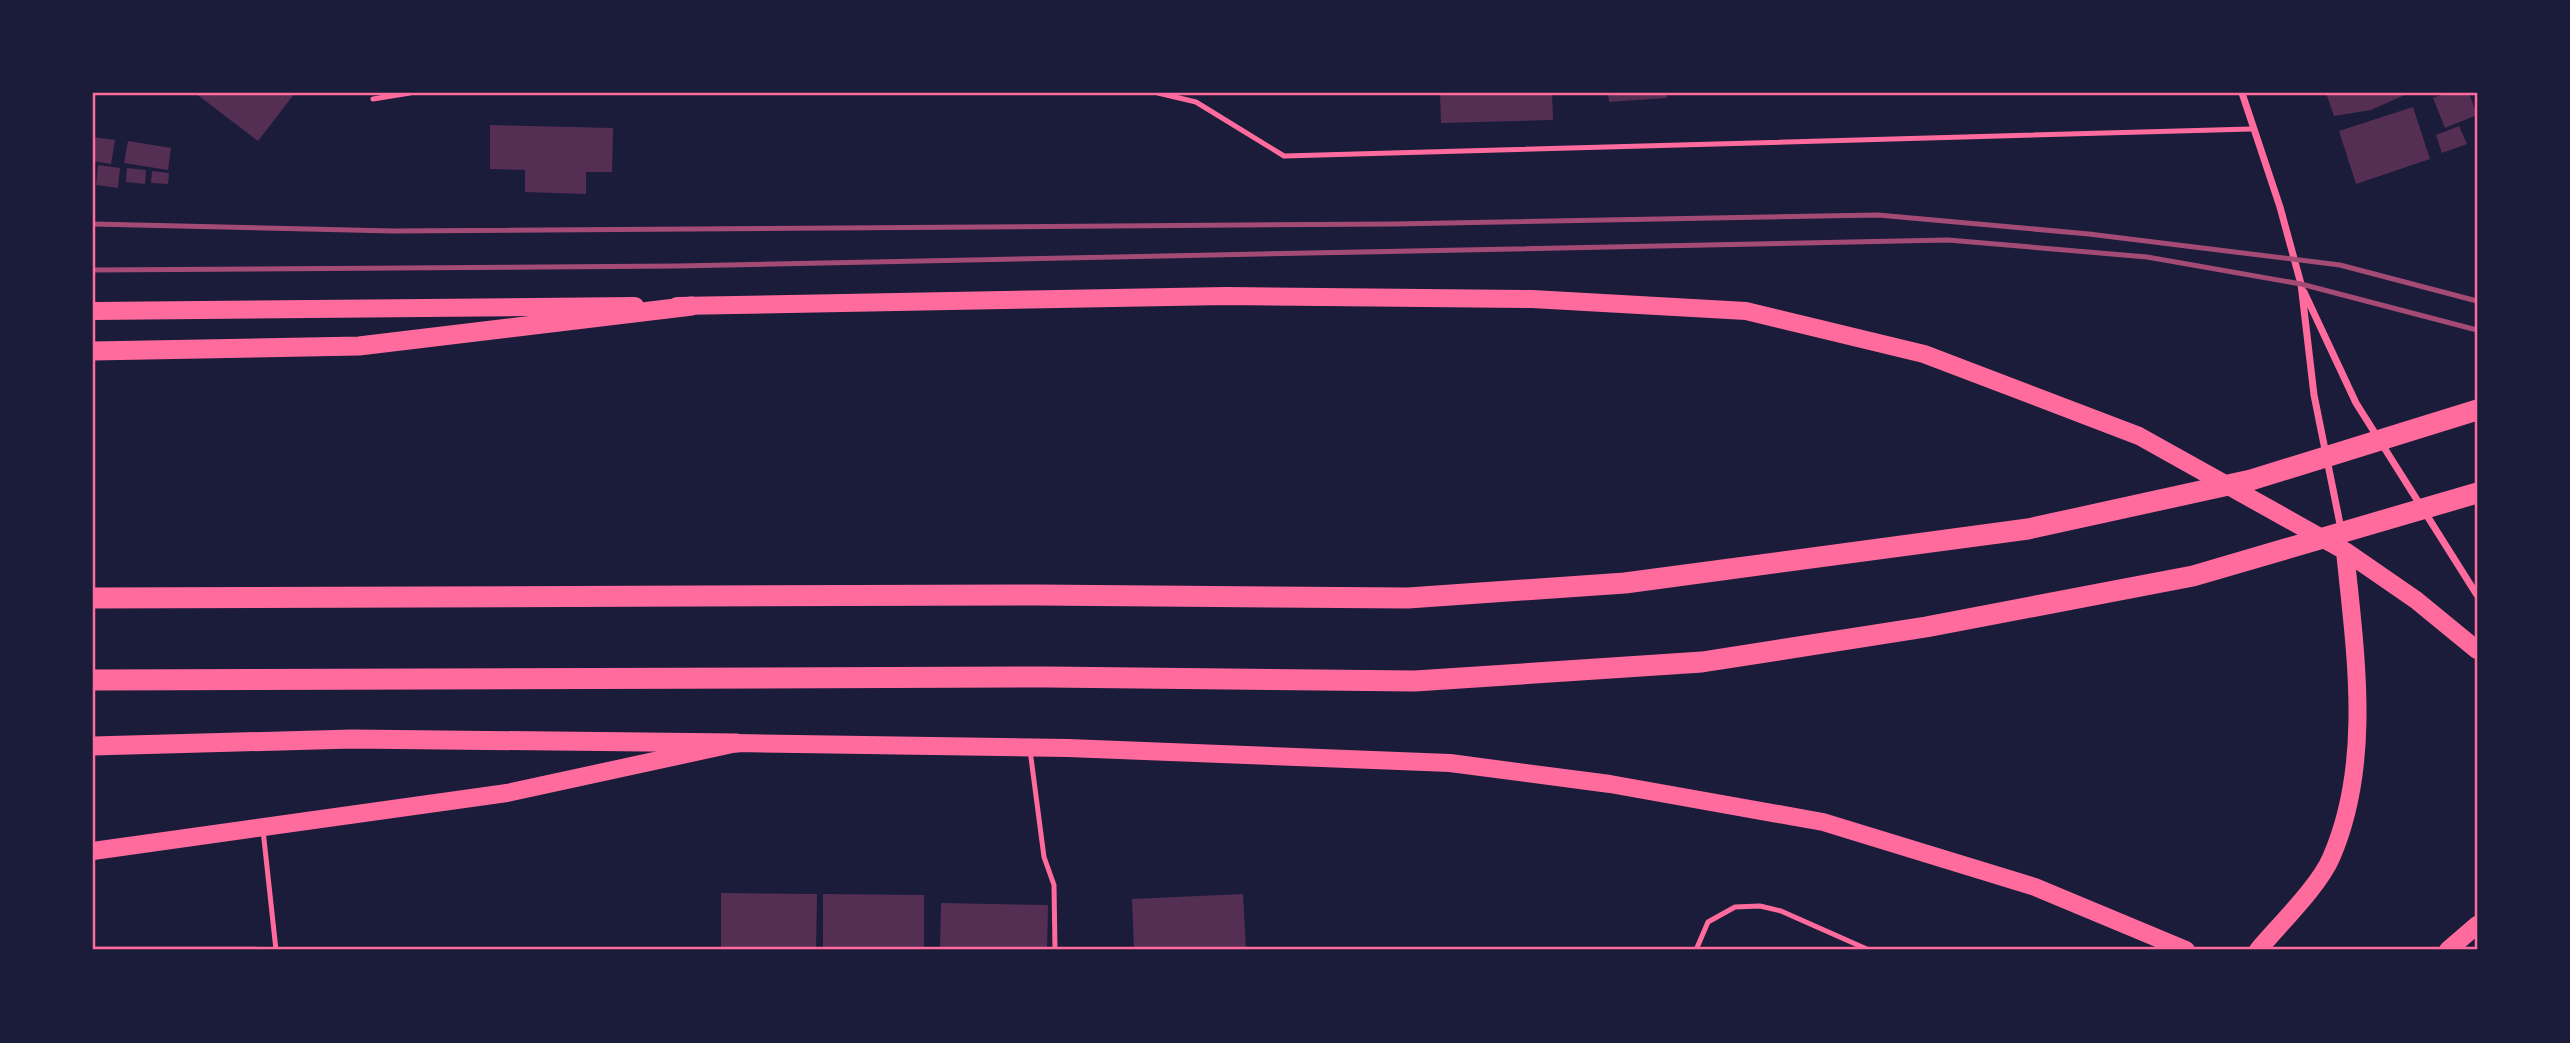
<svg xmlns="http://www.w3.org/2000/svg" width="2570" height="1043" viewBox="0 0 2570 1043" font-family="'Zilla Slab',serif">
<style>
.building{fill:#542f53}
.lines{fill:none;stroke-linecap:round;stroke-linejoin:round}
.service{stroke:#ff6b9d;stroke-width:5}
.minor{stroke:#ff6b9d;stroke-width:7}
.primary{stroke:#ff6b9d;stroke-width:18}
.trunk{stroke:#ff6b9d;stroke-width:19}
.motorway{stroke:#ff6b9d;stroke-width:21}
.rail{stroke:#a44b75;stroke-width:5}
.neatline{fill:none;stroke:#ff6b9d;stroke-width:2.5}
</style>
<rect width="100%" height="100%" fill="#1b1b3a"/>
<!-- building -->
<path class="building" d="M195,93H295L258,141Z
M1440,93H1552L1553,120L1441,123Z
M1608,93H1666L1667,98L1609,102Z
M2326,93H2409L2371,110L2334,116Z
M2446,93H2469L2477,115L2445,128L2433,98Z
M2413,107L2430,159L2356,184L2339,131Z
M490,125L613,128L612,172H586V194L525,192V170L490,169Z
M2459,126L2467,144L2442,153L2436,135Z
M93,137L115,140L111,164L93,161Z
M128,141L171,148L168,170L124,163Z
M98,165L120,168L118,188L96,185Z
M127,168L146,170L145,184L126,182Z
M152,171L169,173L168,184L151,183Z
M721,893L817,894L816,950H721Z
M823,894L924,895V950H823Z
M1243,894L1246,950H1134L1132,899Z
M941,903L1048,905L1047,950H940Z
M93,946H257V950H93Z"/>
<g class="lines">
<!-- service -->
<path class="service" d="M1158,93L1196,102L1284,156L2251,129
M373,99L410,93
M1030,750L1044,857L1054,885L1055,950
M263,830L276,950
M1696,950L1708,922L1735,907L1760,906L1781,911L1869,950"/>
<!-- minor -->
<path class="minor" d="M2242,93L2280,207L2301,284L2314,395L2341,529
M2304,292L2356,403L2477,595"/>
<!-- primary -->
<path class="primary" d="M677,306L1226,296L1532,299L1746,311L1924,354L2139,436L2345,551L2416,600L2477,650
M93,311L635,306
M93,851L507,793L737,743L1068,748L1450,763L1610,784L1823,822L2035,887L2186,950
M2258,950C2279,925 2319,886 2331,858C2373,762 2355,651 2345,551
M2448,950L2477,925"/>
<!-- trunk -->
<path class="trunk" d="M93,351L359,346L692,306
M93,746L352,739L737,743"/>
<!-- motorway -->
<path class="motorway" d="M93,598L1037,595L1408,598L1625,583L2028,529L2251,480L2477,410
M93,680L1047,677L1415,681L1702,662L1926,627L2193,576L2477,493"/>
<!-- rail -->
<path class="rail" d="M93,224L393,231L1395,224L1878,215L2089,234L2340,265L2477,301
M93,270L677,266L1948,240L2147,257L2301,284L2477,330"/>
</g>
<!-- border -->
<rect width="2570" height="1043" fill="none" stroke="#1b1b3a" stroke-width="189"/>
<rect x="94" y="94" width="2382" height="854" class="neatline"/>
</svg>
